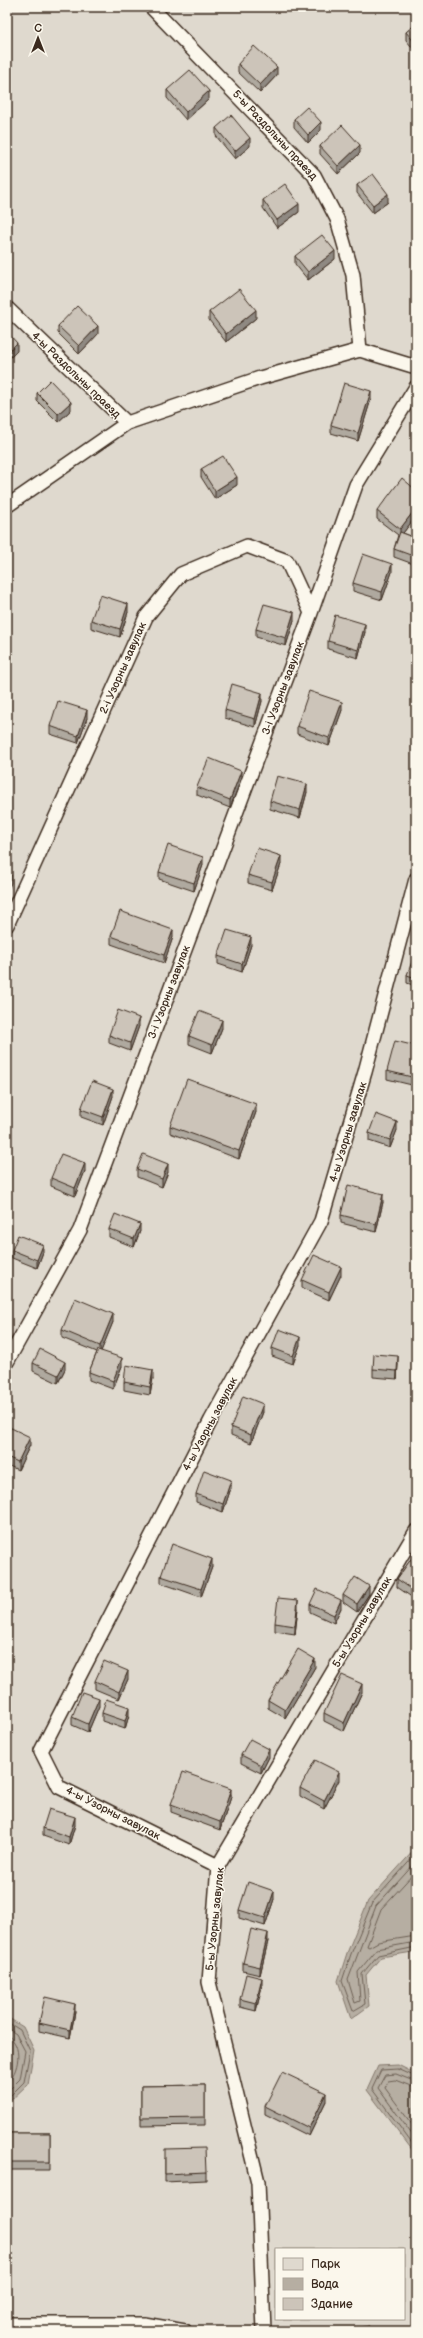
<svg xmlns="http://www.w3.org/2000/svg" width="423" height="2338" viewBox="0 0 423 2338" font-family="'Balsamiq Sans',sans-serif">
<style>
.green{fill:#dfd9ce;stroke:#8d8276;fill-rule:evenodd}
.water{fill:#b6aea2;stroke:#85796d}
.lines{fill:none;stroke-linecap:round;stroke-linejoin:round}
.shore{stroke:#6c5f53;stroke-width:1}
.service-casing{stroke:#3b2a1e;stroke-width:16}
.service{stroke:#fbf7ec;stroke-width:13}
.wall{fill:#afa99f;stroke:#3b2a1e}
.shaded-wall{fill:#8f8982;stroke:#3b2a1e}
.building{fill:#ccc4b9;stroke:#3b2a1e}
.labels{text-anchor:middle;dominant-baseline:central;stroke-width:3;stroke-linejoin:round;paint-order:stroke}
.street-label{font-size:11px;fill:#3b2a1e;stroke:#fbf7ec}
</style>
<rect width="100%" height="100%" fill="#fbf7ec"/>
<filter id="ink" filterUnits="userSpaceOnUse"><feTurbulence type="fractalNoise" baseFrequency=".025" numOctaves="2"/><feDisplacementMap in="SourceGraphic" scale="8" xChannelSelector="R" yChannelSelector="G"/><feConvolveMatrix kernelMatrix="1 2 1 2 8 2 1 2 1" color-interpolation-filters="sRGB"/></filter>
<g filter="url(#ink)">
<!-- green -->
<path class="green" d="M7,7H416V2331H7ZM276,2249H404V2319H276Z"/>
<!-- water -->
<path class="water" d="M416,1848V1950L413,1952L381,1957L366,1975L369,2006L351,2019L338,1981L347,1953L368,1901Z
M7,2017L23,2027L34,2050L28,2084L7,2104Z
M398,2065L416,2074V2155L367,2090L378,2066Z"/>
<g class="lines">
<!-- shore -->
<path class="shore" d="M416,1854L372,1903L351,1954L342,1981L353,2011L365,2004L362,1974L378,1955L416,1947
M416,1862L376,1906L348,1980L355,2003L360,2001L358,1972L377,1949L416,1942
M416,1871L381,1909L367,1946L369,1947L378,1942L416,1936
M7,2022L20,2030L30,2051L24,2082L7,2099
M7,2028L16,2034L25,2051L20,2079L7,2092
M7,2035C24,2045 19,2072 7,2083
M416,2077L398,2069L381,2070L372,2089L416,2149
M416,2082L396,2074L385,2075L378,2088L416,2140
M416,2088L395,2080L388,2081L385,2088L416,2130"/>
<!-- service casing -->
<g class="service-casing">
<path id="service" d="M151,7L314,175L337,219L353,275L360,350
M7,308L127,423
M360,350L416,367
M7,506L127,423L260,378L360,350
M7,925L146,617L181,574L247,546L287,561L311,613
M7,1362L80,1230L311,613L356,485L416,387
M218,1866L59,1787L41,1751L211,1420L321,1221L365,1072L416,879
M7,2324H144L185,2331
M264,2331L258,2182L209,1982L218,1866L416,1531"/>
</g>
<!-- service -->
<use href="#service" class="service"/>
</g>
<!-- wall -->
<path class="wall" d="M416,24V52L406,40V32Z
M238,64L277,75L260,93L238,72Z
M167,90L209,99L186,120L167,98Z
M294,119L321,130L308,143L294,127Z
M216,128L250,146L235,159L216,136Z
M320,146L360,153L338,174L320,154Z
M357,185L388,202L373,213L357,193Z
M263,200L299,212L277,228L263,208Z
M295,256L335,259L308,280L295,264Z
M209,312L256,318L226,342L209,320Z
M58,326L98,334L79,354L58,333Z
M37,393L71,410L58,422L37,401Z
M371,399L358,441L331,433V425Z
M201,469L237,485L215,499L201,477Z
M416,490V516L403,533L416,538V565L394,557V549L398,535L377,519V511Z
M392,572L382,600L353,591V583Z
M128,612L120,637L91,628V620Z
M294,620L286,646L256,637V629Z
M365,632L358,658L328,649V641Z
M262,701L255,727L225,718V710Z
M342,710L329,746L297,734V726Z
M87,718L78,743L50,734V726Z
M241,779L230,808L197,795V787Z
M307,792L300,818L270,809V801Z
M281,864L272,890L248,883V875Z
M203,865L194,891L159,879V872Z
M111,936L173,937L164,963L111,944Z
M251,945L242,972L218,964V956Z
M416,957V986L407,983V975Z
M139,1026L130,1051L109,1043V1035Z
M222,1028L212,1053L189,1044V1036Z
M416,1046V1086L387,1079V1071Z
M113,1096L103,1125L81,1117V1109Z
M256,1112L239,1159L170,1133V1126Z
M397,1130L390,1148L369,1141V1133Z
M137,1169L168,1172L162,1187L137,1177Z
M85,1171L75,1196L51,1186V1178Z
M383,1202L376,1232L341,1223V1215Z
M109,1229L140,1231L134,1247L109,1237Z
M12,1250L43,1252L37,1268L12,1258Z
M341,1275L329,1300L302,1288V1280Z
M113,1322L101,1351L122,1366L113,1389L89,1380V1372L97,1352L62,1338V1330Z
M300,1345L293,1364L272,1356V1348Z
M33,1363L65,1369L58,1383L33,1371Z
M398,1364L397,1379L373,1377V1369Z
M153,1378L150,1395L124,1390V1382Z
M263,1412L251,1443L231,1435V1427Z
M7,1426L30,1445L18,1470L7,1465Z
M231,1488L223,1512L196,1502V1494Z
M416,1552V1600L397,1587V1579Z
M212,1567L201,1597L161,1583V1576Z
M369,1594L357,1612L343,1602V1595Z
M310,1604L341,1608L334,1623L310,1612Z
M298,1608L295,1634L275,1631V1623Z
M315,1667L285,1718L268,1708V1700Z
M128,1679L119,1699L95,1689V1681Z
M362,1692L344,1731L324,1721V1713Z
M99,1706L88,1732L72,1725V1717Z
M102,1713L129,1715L125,1729L102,1721Z
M241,1755L269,1757L261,1773L241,1763Z
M339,1780L324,1809L300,1796V1788Z
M231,1797L220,1830L171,1812V1804Z
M75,1825L69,1845L43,1836V1828Z
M274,1899L265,1926L239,1918V1910Z
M268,1941L260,1975L243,1971V1963Z
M262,1986L256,2011L240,2007V1999Z
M75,2012L70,2038L39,2031V2023Z
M205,2085V2125L141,2126V2086Z
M326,2101L309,2136L265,2114V2106Z
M8,2133H50V2170H8Z
M165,2157L206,2172V2180L165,2182Z"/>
<!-- shaded-wall -->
<path class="shaded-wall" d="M277,67V75L260,93V85Z
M209,91V99L186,120V112Z
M321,122V130L308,143V135Z
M250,138V146L235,159V151Z
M360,145V153L338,174V166Z
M388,194V202L373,213V205Z
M299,204V212L277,228V220Z
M335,251V259L308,280V272Z
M256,310V318L226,342V334Z
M98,326V334L79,354V346Z
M17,343V351L7,361V353Z
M371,391V399L358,441V433Z
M71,402V410L58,422V414Z
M237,477V485L215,499V491Z
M416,508V516L400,537V529Z
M392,564V572L382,600V592Z
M128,604V612L120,637V629Z
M294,612V620L286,646V638Z
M365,624V632L358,658V650Z
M262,693V701L255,727V719Z
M342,702V710L329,746V738Z
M87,710V718L78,743V736Z
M241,771V779L230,808V800Z
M307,784V792L300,818V810Z
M281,856V864L272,890V882Z
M203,857V865L194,891V883Z
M11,875V883L7,892V884Z
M173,930V937L164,963V955Z
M251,937V945L242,972V964Z
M139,1018V1026L130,1051V1043Z
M222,1020V1028L212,1053V1045Z
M113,1089V1096L103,1125V1117Z
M256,1104V1112L239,1159V1151Z
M397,1122V1130L390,1148V1140Z
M85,1163V1171L75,1196V1188Z
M168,1164V1172L162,1187V1179Z
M383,1194V1202L376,1232V1224Z
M140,1224V1231L134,1247V1239Z
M43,1245V1252L37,1268V1260Z
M341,1267V1275L329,1300V1292Z
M113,1314V1322L100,1354V1346Z
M8,1322V1330L7,1332V1324Z
M300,1337V1345L293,1364V1356Z
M398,1356V1364L397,1379V1371Z
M122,1358V1366L113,1389V1381Z
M65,1362V1369L58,1383V1375Z
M153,1370V1378L150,1395V1387Z
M263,1404V1412L251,1443V1435Z
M30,1437V1445L18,1470V1462Z
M231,1480V1488L223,1512V1504Z
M212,1559V1567L201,1597V1589Z
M369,1586V1594L357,1612V1604Z
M298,1600V1608L295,1634V1626Z
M341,1600V1608L334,1623V1615Z
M315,1659V1667L285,1718V1710Z
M128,1671V1679L119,1699V1692Z
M362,1684V1692L344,1731V1723Z
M99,1698V1706L88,1732V1724Z
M129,1707V1715L125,1729V1721Z
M269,1749V1757L261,1773V1765Z
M339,1772V1780L324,1809V1801Z
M231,1789V1797L220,1830V1822Z
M75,1817V1825L69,1845V1837Z
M274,1891V1899L265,1926V1918Z
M268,1933V1941L260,1975V1967Z
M262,1978V1986L256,2011V2003Z
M75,2004V2012L70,2038V2030Z
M326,2093V2101L309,2136V2128Z"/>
<!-- building -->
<path class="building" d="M416,24V44L406,32Z
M254,46L277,67L260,85L238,64Z
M190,70L209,91L186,112L167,90Z
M307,107L321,122L308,135L294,119Z
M231,115L250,138L235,151L216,128Z
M342,125L360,145L338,166L320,146Z
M373,174L388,194L373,205L357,185Z
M285,184L299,204L277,220L263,200Z
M322,235L335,251L308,272L295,256Z
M239,289L256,310L226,334L209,312Z
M77,306L98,326L79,346L58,326Z
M7,332L17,343L7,353Z
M50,380L71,402L58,414L37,393Z
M344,383L371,391L358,433L331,425Z
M223,456L237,477L215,491L201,469Z
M402,478L416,490V508L400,529L377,511Z
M400,532L416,538V557L394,549Z
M363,554L392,564L382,592L353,583Z
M100,595L128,604L120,629L91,620Z
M264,604L294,612L286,638L256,629Z
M335,615L365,624L358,650L328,641Z
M232,684L262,693L255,719L225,710Z
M309,691L342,702L329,738L297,726Z
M58,701L87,710L78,736L50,726Z
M209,758L241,771L230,800L197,787Z
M277,776L307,784L300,810L270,801Z
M168,845L203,857L194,883L159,872Z
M257,848L281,856L272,882L248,875Z
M7,873L11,875L7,884Z
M120,911L173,930L164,955L111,936Z
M227,930L251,937L242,964L218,956Z
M414,956L416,957V978L407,975Z
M118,1010L139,1018L130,1043L109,1035Z
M199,1011L222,1020L212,1045L189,1036Z
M395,1041L416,1046V1078L387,1071Z
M187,1079L256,1104L239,1151L170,1126Z
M92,1081L113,1089L103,1117L81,1109Z
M376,1114L397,1122L390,1140L369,1133Z
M61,1154L85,1163L75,1188L51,1178Z
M143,1154L168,1164L162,1179L137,1169Z
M348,1185L383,1194L376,1224L341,1215Z
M115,1214L140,1224L134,1239L109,1229Z
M18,1235L43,1245L37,1260L12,1250Z
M314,1255L341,1267L329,1292L302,1280Z
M75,1298L113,1314L100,1346L62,1330Z
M279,1329L300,1337L293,1356L272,1348Z
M40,1349L65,1362L58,1375L33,1363Z
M98,1350L122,1358L113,1381L89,1372Z
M374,1354L398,1356L397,1371L373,1369Z
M126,1365L153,1370L150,1387L124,1382Z
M243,1396L263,1404L251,1435L231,1427Z
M7,1426L30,1437L18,1462L7,1457Z
M204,1470L231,1480L223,1504L196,1494Z
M172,1544L212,1559L201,1589L161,1576Z
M416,1552V1592L397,1579Z
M355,1577L369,1586L357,1604L343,1595Z
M317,1589L341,1600L334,1615L310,1604Z
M278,1598L298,1600L295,1626L275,1623Z
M298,1649L315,1659L285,1710L268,1700Z
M104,1661L128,1671L119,1692L95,1681Z
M342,1675L362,1684L344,1723L324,1713Z
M82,1692L99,1698L88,1724L72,1717Z
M106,1699L129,1707L125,1721L102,1713Z
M250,1739L269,1749L261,1765L241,1755Z
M315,1760L339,1772L324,1801L300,1788Z
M183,1772L231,1789L220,1822L171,1804Z
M49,1809L75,1817L69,1837L43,1828Z
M248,1882L274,1891L265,1918L239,1910Z
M251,1929L268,1933L260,1967L243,1963Z
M246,1974L262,1978L256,2003L240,1999Z
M45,1997L75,2004L70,2030L39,2023Z
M282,2072L326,2093L309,2128L265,2106Z
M205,2085V2117L141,2118V2086Z
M8,2133H50V2162H8Z
M205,2148L206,2172L165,2174V2149Z
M369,2326L370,2331H343Z"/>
</g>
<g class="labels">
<!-- street labels -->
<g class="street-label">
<text transform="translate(275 135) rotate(47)">5-ы Раздольны праезд</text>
<text transform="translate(76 375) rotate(44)">4-ы Раздольны праезд</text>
<text transform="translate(123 668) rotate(-66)">2-і Узорны завулак</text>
<text transform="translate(283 688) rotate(-69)">3-і Узорны завулак</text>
<text transform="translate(169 992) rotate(-69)">3-і Узорны завулак</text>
<text transform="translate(348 1132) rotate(-73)">4-ы Узорны завулак</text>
<text transform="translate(210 1424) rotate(-62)">4-ы Узорны завулак</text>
<text transform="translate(362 1622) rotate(-59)">5-ы Узорны завулак</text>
<text transform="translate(113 1813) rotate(27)">4-ы Узорны завулак</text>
<text transform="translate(215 1919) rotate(-84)">5-ы Узорны завулак</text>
</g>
</g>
<!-- margin -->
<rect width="423" height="2338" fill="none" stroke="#fbf7ec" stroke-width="24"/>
<rect x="12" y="12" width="399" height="2314" fill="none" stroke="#3b2a1e" stroke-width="1.5" filter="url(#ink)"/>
<!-- legend -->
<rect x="275" y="2248" width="130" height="72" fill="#fbf7ec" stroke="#aea59a"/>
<rect x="283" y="2258" width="20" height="12" fill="#dfd9ce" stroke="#aea59a"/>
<text x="311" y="2268" font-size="12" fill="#3b2a1e">Парк</text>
<rect x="283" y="2278" width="20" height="12" fill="#b6aea2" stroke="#aea59a"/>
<text x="311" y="2288" font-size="12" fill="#3b2a1e">Вода</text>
<rect x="283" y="2298" width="20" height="12" fill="#ccc4b9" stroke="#aea59a"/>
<text x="311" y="2308" font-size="12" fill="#3b2a1e">Здание</text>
<!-- north arrow -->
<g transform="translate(38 38)" stroke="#fbf7ec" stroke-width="3" paint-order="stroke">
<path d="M0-3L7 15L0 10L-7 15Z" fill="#3b2a1e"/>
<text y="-6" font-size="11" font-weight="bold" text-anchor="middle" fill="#3b2a1e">С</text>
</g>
</svg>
